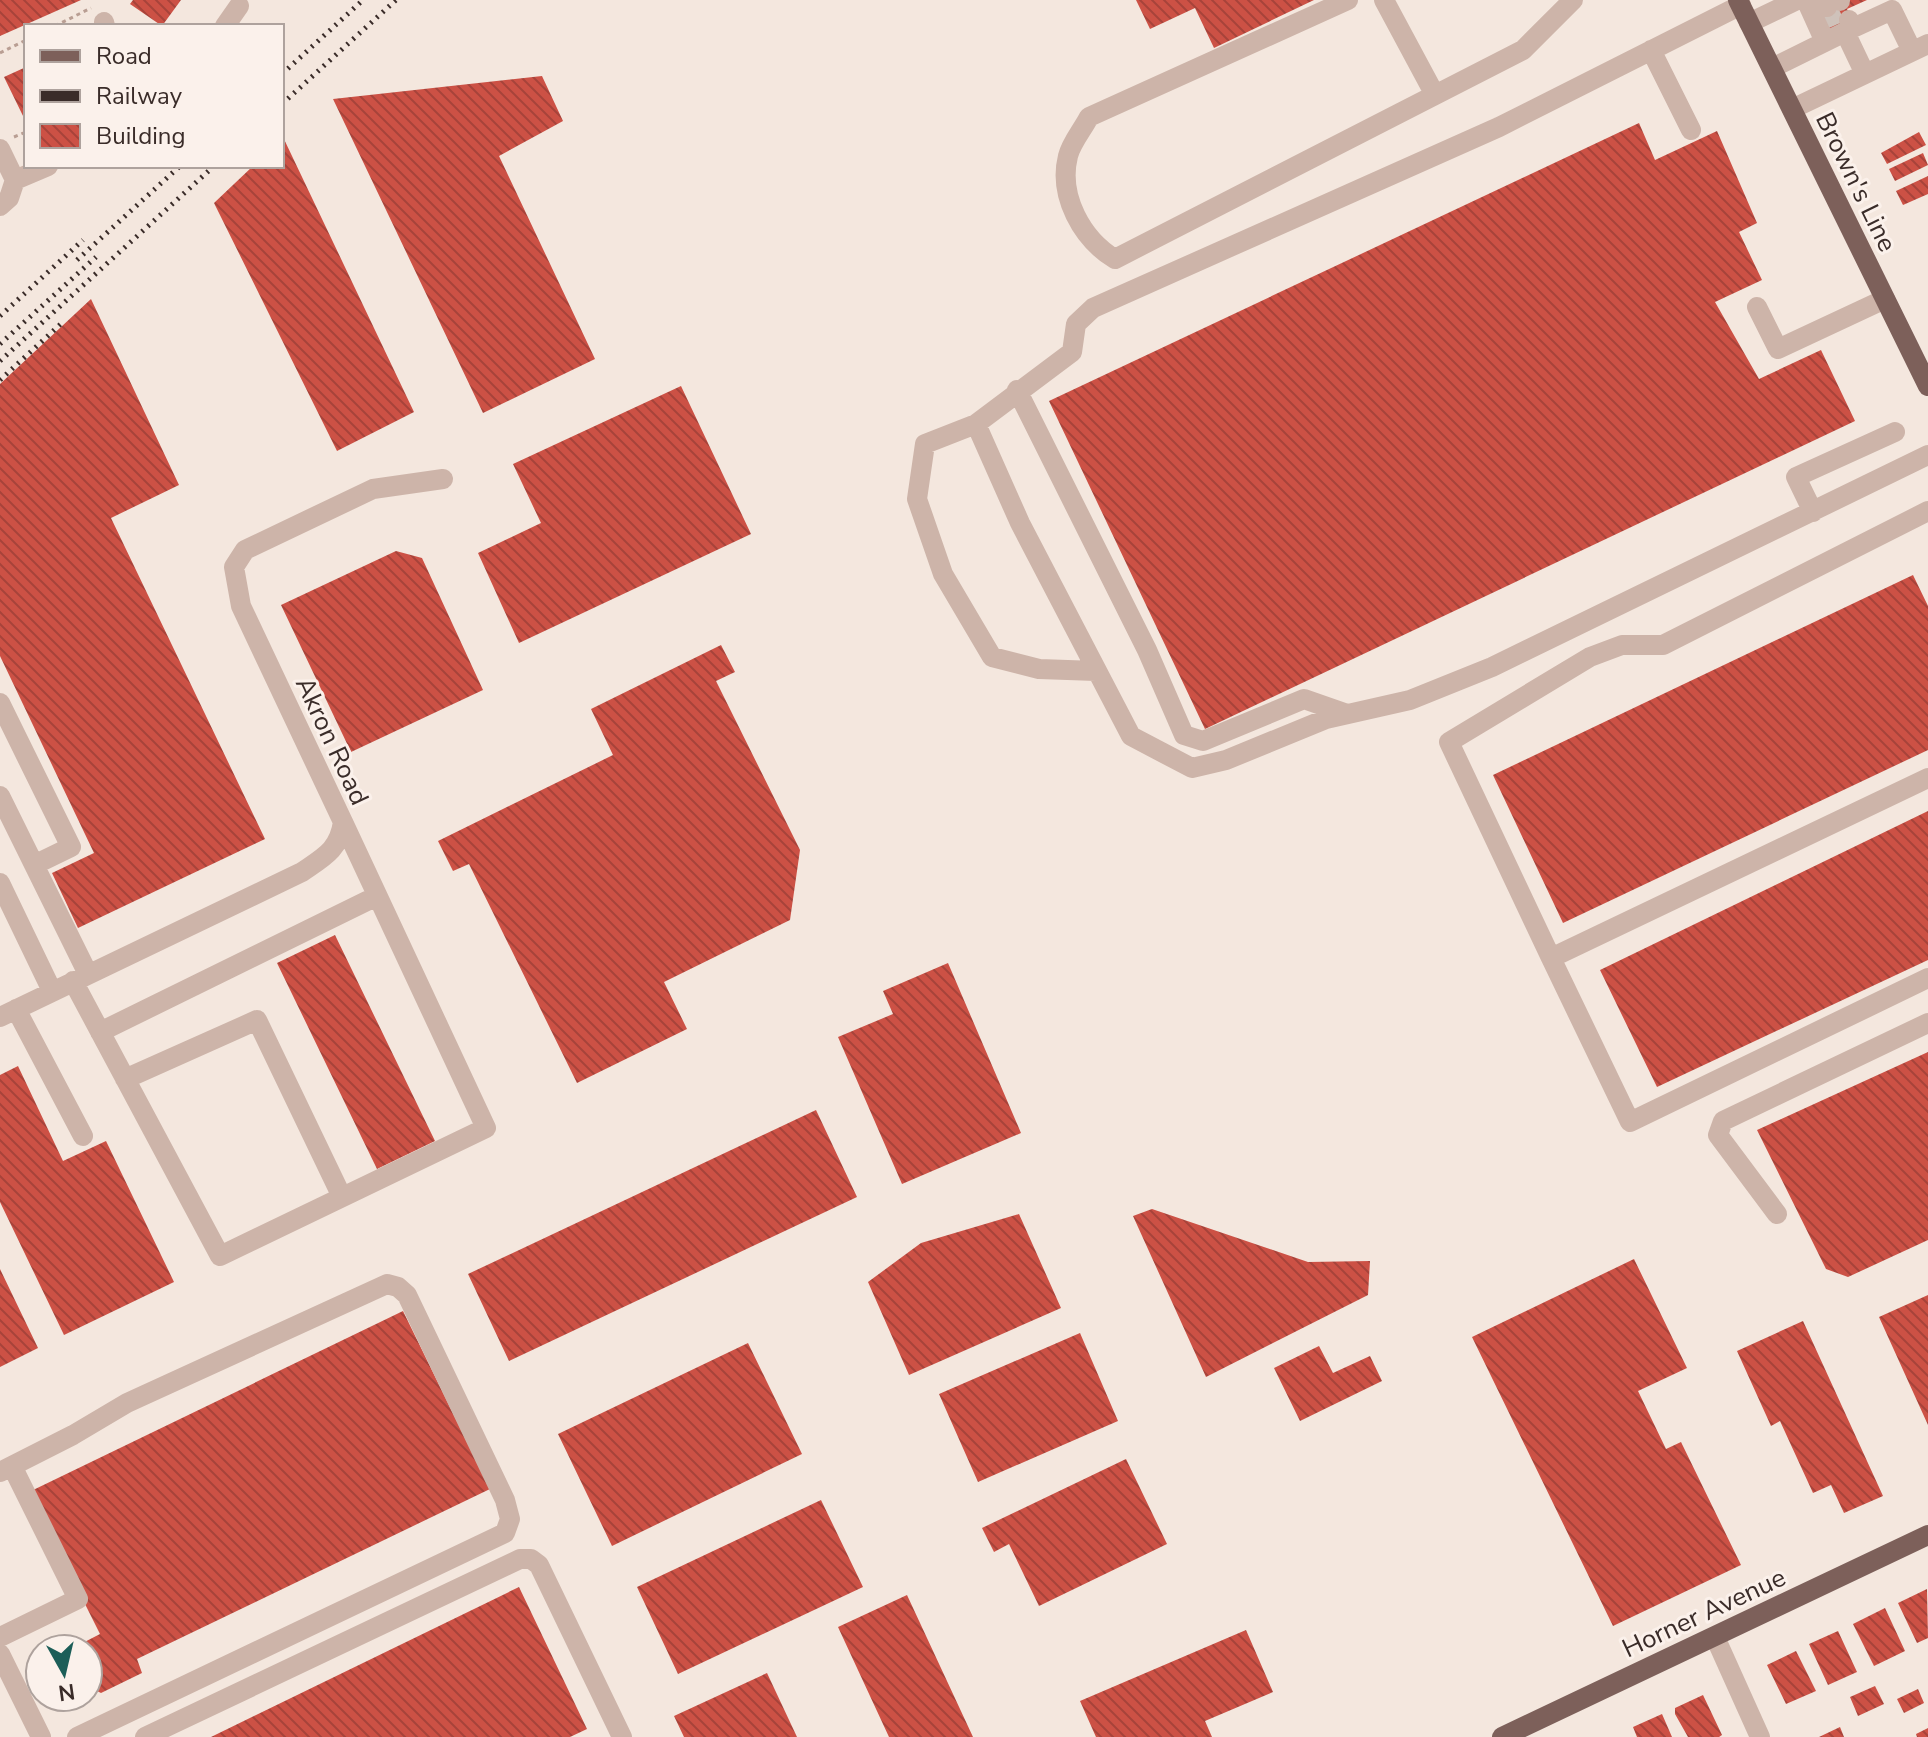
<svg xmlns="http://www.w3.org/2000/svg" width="1928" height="1737" viewBox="0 0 1928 1737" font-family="'Nunito Sans',sans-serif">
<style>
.building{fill:url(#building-back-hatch)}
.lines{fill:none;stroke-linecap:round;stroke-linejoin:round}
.minor-tunnel{stroke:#cfc2ba;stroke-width:20;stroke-dasharray:20 10;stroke-linecap:butt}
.path{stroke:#b99e93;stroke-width:3;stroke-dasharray:4 4;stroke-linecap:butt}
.minor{stroke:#cdb4a9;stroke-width:20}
.major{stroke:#7d605a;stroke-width:20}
.rail{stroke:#3a2c29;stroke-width:5;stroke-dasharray:2 6;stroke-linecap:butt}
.labels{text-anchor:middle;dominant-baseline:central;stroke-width:6;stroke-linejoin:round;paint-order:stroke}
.street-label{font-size:26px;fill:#3a2c29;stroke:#fbf1eb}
</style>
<defs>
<pattern id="building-back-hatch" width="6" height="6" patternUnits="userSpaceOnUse" patternTransform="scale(2)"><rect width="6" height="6" fill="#cc5145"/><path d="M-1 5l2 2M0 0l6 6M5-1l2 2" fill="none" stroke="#a7433a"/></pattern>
</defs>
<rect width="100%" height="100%" fill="#f4e7de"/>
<!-- building -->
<path class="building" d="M0,0H81L0,36Z
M133,0H181L162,26L130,4Z
M1136,0H1314L1214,48L1195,8L1150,29Z
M1841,0H1867L1847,9L1852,19L1823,33L1815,12Z
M26,67V117L24,118L4,77Z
M542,76L563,121L499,156L595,359L483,413L333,99Z
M1639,123L1655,160L1717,131L1757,223L1739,232L1762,280L1715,302L1759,379L1821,350L1855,421L1205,729L1049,401Z
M1919,132L1926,145L1887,164L1881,153Z
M282,135L414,412L337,451L214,203L253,166H282Z
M1923,153L1928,165L1895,181L1889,169Z
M1928,176V194L1903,205L1896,191Z
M91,299L179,485L111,518L265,839L78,928L52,873L94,853L0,656V384Z
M681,386L751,534L519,643L478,553L541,523L513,464Z
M396,551L422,558L483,690L351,752L281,605Z
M1913,575L1928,606V750L1563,923L1493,775Z
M721,645L735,672L716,681L800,850L790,920L664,982L687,1029L577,1083L469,864L453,871L438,841L613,755L591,709Z
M1928,811V960L1657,1087L1600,970Z
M335,935L435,1141L377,1169L277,963Z
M948,963L1021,1133L902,1184L838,1037L893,1014L883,991Z
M1928,1052V1240L1848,1277L1826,1269L1757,1130Z
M18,1066L63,1161L106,1141L174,1282L64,1335L0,1202V1075Z
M816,1110L857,1197L509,1361L468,1274Z
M1152,1209L1308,1262L1370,1261L1368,1295L1206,1377L1133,1216Z
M1019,1214L1061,1308L909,1375L868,1282L921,1243Z
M1634,1259L1687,1368L1638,1391L1666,1449L1681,1442L1741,1565L1613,1626L1472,1337Z
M0,1269L38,1348L0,1367Z
M1928,1295V1425L1879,1317Z
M403,1311L490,1489L137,1659L142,1673L101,1693L93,1689L88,1696V1649H71L100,1634L29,1492Z
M1803,1321L1883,1496L1844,1513L1831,1485L1813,1493L1780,1421L1771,1426L1737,1351Z
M1080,1333L1118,1421L978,1482L939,1394Z
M748,1343L802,1454L612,1546L558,1434Z
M1319,1346L1333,1373L1370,1356L1382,1381L1300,1421L1274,1368Z
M1126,1459L1167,1544L1039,1606L1009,1544L994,1552L982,1528Z
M821,1500L863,1587L678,1674L637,1587Z
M519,1587L587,1729L570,1737H211Z
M1927,1589L1928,1638L1917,1643L1898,1603Z
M907,1595L973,1737H889L838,1627Z
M1885,1608L1905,1651L1874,1666L1853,1624Z
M1246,1630L1273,1692L1205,1721L1212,1737H1096L1080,1701Z
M1838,1631L1857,1672L1828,1685L1809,1644Z
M1796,1651L1816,1691L1786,1704L1767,1665Z
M767,1673L797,1737H684L674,1716Z
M1875,1686L1884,1704L1858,1716L1850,1697Z
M1918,1689L1924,1703L1904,1713L1897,1699Z
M1703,1695L1722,1735L1719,1737H1688L1675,1714V1708Z
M1662,1714L1672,1737H1637L1633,1727Z
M1840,1727L1844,1737H1819Z
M1928,1728V1737H1917L1916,1734Z"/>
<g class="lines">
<!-- minor-tunnel -->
<path class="minor-tunnel" d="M1827,7L1836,27"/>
<!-- path -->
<path class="path" d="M55,26L91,8
M0,53L26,40
M14,137L26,132"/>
<!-- minor -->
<path class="minor" d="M1348,0L1089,117C1083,129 1071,143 1068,156C1058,196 1082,239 1115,259L1523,50L1573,0
M1384,0L1435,95
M1806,0L1825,42
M1823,0L1827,7
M1840,0V1
M1849,20L1853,28L1892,10L1912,51
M104,22L105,26
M1749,23L1797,0
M225,26L239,6
M1845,32L1865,74
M1651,50L1691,130
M1772,68L1853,28
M1792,109L1928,44
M0,149L15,180
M0,206L9,198L15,180L48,166
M1757,307L1778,349L1885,299
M1017,390L1147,650L1184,735L1203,741L1304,699L1347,714
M976,424L1020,523L1131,736L1192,768L1226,760L1326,719L1410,700L1492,667L1928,455
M1813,512L1796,477L1895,432
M1096,671L1039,669L992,657L943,574L917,499L925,444L976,424L1072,352L1076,324L1093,308L1499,127L1741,5
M0,703L71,847L34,865
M1928,778L1551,958L1630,1122L1928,978
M0,796L88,974
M0,883L52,991
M1551,958L1449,742L1590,657L1622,645H1663L1928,511
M73,981L220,1256L486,1128L343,822
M16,1009L83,1136
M0,1017L302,872C324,857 339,850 343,822L241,606L234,567L245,550L373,489L443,479
M100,1032L377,896
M125,1079L257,1020L342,1197
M1777,1214L1718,1135L1723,1121L1928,1023
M0,1472L73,1435L127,1403L387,1284L398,1287L407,1295L505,1500L510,1519L505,1533L77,1737
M0,1637L78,1599L12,1466
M1715,1637L1760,1737
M0,1654L41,1737
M145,1737L520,1559H531L539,1565L622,1737"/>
<!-- major -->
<path class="major" d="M1738,0L1928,386
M1502,1737L1928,1535"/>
<!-- rail -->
<path class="rail" d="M282,74L363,0
M282,104L396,0
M77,260L180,166
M0,316L83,240
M0,344L96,257
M0,361L214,166
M0,380L64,321"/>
</g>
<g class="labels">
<!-- street labels -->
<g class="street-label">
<text transform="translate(1856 182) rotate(64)">Brown's Line</text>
<text transform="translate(332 741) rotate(65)">Akron Road</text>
<text transform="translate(1704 1613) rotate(-25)">Horner Avenue</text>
</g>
</g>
<!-- legend -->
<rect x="24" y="24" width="260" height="144" fill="#fbf1eb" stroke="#aea29d" stroke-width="2"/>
<rect x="40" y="50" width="40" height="12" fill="#7d605a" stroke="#aea29d" stroke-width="2"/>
<text x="96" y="64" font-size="24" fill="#3a2c29">Road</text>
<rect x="40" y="90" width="40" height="12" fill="#3a2c29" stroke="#aea29d" stroke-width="2"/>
<text x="96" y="104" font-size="24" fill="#3a2c29">Railway</text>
<rect x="40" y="124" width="40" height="24" fill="url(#building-back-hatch)" stroke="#aea29d" stroke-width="2"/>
<text x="96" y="144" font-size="24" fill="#3a2c29">Building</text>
<!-- north arrow -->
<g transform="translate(64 1673) rotate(172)"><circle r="38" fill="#fbf1eb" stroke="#aea29d" stroke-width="2"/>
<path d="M0-6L14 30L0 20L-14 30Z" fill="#1c5e58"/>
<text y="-12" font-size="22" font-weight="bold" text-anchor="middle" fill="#3a2c29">N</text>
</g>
</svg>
